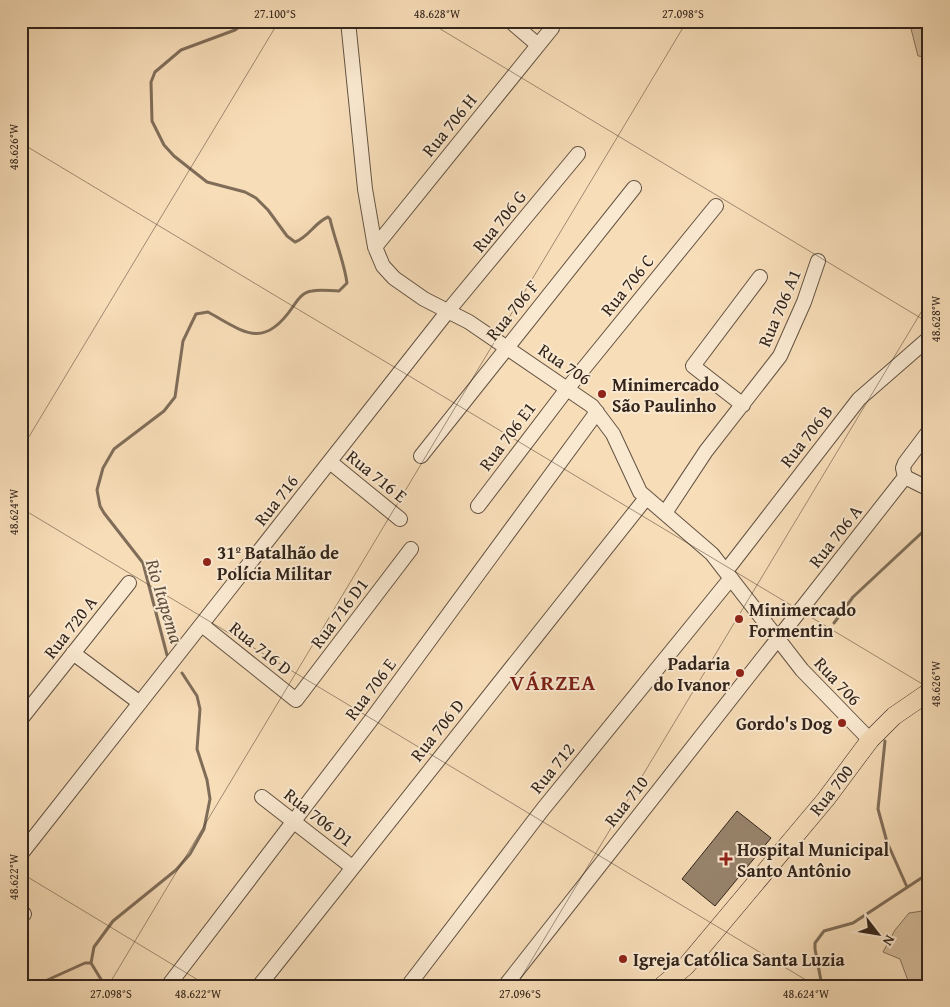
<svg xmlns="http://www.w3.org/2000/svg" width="950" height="1007" viewBox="0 0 950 1007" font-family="'Gentium Book Plus',serif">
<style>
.green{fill:#d6be9d;stroke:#84715c}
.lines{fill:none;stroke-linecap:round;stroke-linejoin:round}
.stream{stroke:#806d59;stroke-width:3}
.building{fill:#98846d;stroke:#32241b}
.minor-casing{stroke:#635242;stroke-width:16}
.major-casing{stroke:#32241b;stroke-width:19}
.minor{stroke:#fae9d1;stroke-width:14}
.major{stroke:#f7ddb8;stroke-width:18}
.ticks{fill:none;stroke:#32241b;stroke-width:1;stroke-opacity:0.45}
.poi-dot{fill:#8f2418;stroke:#fae9d1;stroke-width:2}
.labels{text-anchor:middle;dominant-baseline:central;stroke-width:4;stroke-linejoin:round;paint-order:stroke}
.street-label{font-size:18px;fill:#32241b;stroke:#fae9d1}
.poi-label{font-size:18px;font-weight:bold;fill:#32241b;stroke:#fae9d1;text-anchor:start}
.water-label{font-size:19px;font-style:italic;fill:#604f3f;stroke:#fae9d1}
.district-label{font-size:22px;font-weight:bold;letter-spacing:1px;fill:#7a1f14;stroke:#fae9d1}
.neatline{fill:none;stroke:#32241b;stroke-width:2}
.ticks-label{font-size:12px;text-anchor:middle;fill:#32241b}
</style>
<rect width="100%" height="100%" fill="#f7ddb8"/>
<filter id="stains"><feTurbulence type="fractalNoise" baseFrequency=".004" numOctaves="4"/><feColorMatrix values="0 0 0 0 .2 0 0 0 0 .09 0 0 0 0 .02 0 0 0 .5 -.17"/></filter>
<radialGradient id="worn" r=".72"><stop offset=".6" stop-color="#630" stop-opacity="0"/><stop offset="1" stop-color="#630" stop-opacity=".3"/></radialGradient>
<!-- green -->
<path class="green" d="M909,21H929V57L918,56Z
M929,910V965L926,973L929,986H910L900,959L883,952L895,930L909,913Z"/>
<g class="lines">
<!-- stream -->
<path class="stream" d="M834,623L853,597L929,526
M167,655L143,563L104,513L100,506L97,490L103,468L114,449L164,411L175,397L183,341L196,314L208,312C244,332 263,350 292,308C297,301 302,292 312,291C320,289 331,291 339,291L347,283C344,261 335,241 330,219L328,217C314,223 309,237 295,242L287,236L268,210L256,198L245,192L207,182L174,156L164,145L152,121L151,82L155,72L181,50L235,30L247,21
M885,741L878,809L887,842L907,887
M34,986L85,963H91
M105,986L91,963L94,947L113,921L176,870L190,854L204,829L210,799L207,780L197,749L200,709L197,696L182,673
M822,986L815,949V943L824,931L853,923L929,873"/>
</g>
<!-- building -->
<path class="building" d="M737,811L771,838L715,906L682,879Z"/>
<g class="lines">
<!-- minor casing -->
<g class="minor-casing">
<path id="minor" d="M348,21L365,189L375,247L383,266L394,278L424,299L469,322L592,406L613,434L640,492L712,554L802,670L870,740
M510,21L538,45
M375,247L552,28
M743,405L693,366L760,277
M421,456L634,188
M330,462L400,519
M905,477L903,468L905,463L929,431
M478,506L567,389L716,206
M665,513L706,451L780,356L804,302L818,261
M726,571L859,399L929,338
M202,625L296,700L411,549
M73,653L140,703
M21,719L129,583
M262,797L352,867
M21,854L448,311L578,154
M21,912L24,914
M168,986L371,720L597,412
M259,986L646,498
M408,986L543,809L731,578
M505,986L905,477L929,489"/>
</g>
<!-- major casing -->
<g class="major-casing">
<path id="major" d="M662,986L686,966L826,799L870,740L894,716L929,692"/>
</g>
<!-- minor -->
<use href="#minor" class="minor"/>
<!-- major -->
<use href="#major" class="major"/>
</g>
<!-- ticks -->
<path class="ticks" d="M427,21L929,323M21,143L929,688M21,450L279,21M21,508L816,986M21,873L208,986M108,986L687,21M516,986L929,299M924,986L929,978"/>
<!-- markers -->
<g class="poi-dot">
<circle cx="602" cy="394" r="5"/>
<circle cx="207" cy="562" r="5"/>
<circle cx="739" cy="619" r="5"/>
<circle cx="740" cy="673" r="5"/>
<circle cx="842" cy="723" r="5"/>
<path d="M723.5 851.5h5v5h5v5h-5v5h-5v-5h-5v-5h5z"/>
<circle cx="623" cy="959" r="5"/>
</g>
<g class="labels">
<!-- street labels -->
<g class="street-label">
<text transform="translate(449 125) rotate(-51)">Rua 706 H</text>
<text transform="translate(499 221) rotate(-51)">Rua 706 G</text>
<text transform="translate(627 285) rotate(-51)">Rua 706 C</text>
<text transform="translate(779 308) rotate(-67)">Rua 706 A1</text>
<text transform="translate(512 310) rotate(-51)">Rua 706 F</text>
<text transform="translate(565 364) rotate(34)">Rua 706</text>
<text transform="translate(507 436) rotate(-53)">Rua 706 E1</text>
<text transform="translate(806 436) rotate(-52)">Rua 706 B</text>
<text transform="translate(377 476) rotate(39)">Rua 716 E</text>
<text transform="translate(276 500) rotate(-52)">Rua 716</text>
<text transform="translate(835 536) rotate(-52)">Rua 706 A</text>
<text transform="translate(339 613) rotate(-53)">Rua 716 D1</text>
<text transform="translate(70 627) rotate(-52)">Rua 720 A</text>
<text transform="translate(261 648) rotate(39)">Rua 716 D</text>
<text transform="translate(838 681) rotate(47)">Rua 706</text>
<text transform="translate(370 689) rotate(-53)">Rua 706 E</text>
<text transform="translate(437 730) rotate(-51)">Rua 706 D</text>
<text transform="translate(552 768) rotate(-51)">Rua 712</text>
<text transform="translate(831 790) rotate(-52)">Rua 700</text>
<text transform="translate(626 801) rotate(-52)">Rua 710</text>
<text transform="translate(319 817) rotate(38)">Rua 706 D1</text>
</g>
<!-- poi labels -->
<g class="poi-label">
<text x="612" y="384">Minimercado<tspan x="612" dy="21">São Paulinho</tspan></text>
<text x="217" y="552">31º Batalhão de<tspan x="217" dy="21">Polícia Militar</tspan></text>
<text x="749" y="609">Minimercado<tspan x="749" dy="21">Formentin</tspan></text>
<text x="730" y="663" text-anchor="end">Padaria<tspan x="730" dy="21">do Ivanor</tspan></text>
<text x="832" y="723" text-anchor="end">Gordo's Dog</text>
<text x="737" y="849">Hospital Municipal<tspan x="737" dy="21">Santo Antônio</tspan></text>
<text x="633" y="959">Igreja Católica Santa Luzia</text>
</g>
<!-- water labels -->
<g class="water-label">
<text transform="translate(165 601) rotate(73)">Rio Itapema</text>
</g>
<!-- district labels -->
<g class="district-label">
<text x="553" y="682">VÁRZEA</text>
</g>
</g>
<!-- margin -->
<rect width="950" height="1007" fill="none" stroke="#f7ddb8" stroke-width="55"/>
<!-- north arrow -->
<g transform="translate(878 934) rotate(121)" stroke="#fae9d1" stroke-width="4" paint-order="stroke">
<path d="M0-4L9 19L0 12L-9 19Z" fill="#32241b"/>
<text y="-8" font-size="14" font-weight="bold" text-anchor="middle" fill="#32241b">N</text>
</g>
<rect x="28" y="28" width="894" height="952" class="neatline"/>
<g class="ticks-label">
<text x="275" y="18">27.100°S</text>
<text x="437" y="18">48.628°W</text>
<text x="683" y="18">27.098°S</text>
<text transform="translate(14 147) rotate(-90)" y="4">48.626°W</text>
<text transform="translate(936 319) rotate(-90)" y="4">48.628°W</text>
<text transform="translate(14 512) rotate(-90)" y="4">48.624°W</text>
<text transform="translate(936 684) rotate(-90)" y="4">48.626°W</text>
<text transform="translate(14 877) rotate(-90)" y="4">48.622°W</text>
<text x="111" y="998">27.098°S</text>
<text x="198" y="998">48.622°W</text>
<text x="520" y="998">27.096°S</text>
<text x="806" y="998">48.624°W</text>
</g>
<rect width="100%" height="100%" filter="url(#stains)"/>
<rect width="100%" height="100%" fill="url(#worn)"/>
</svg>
